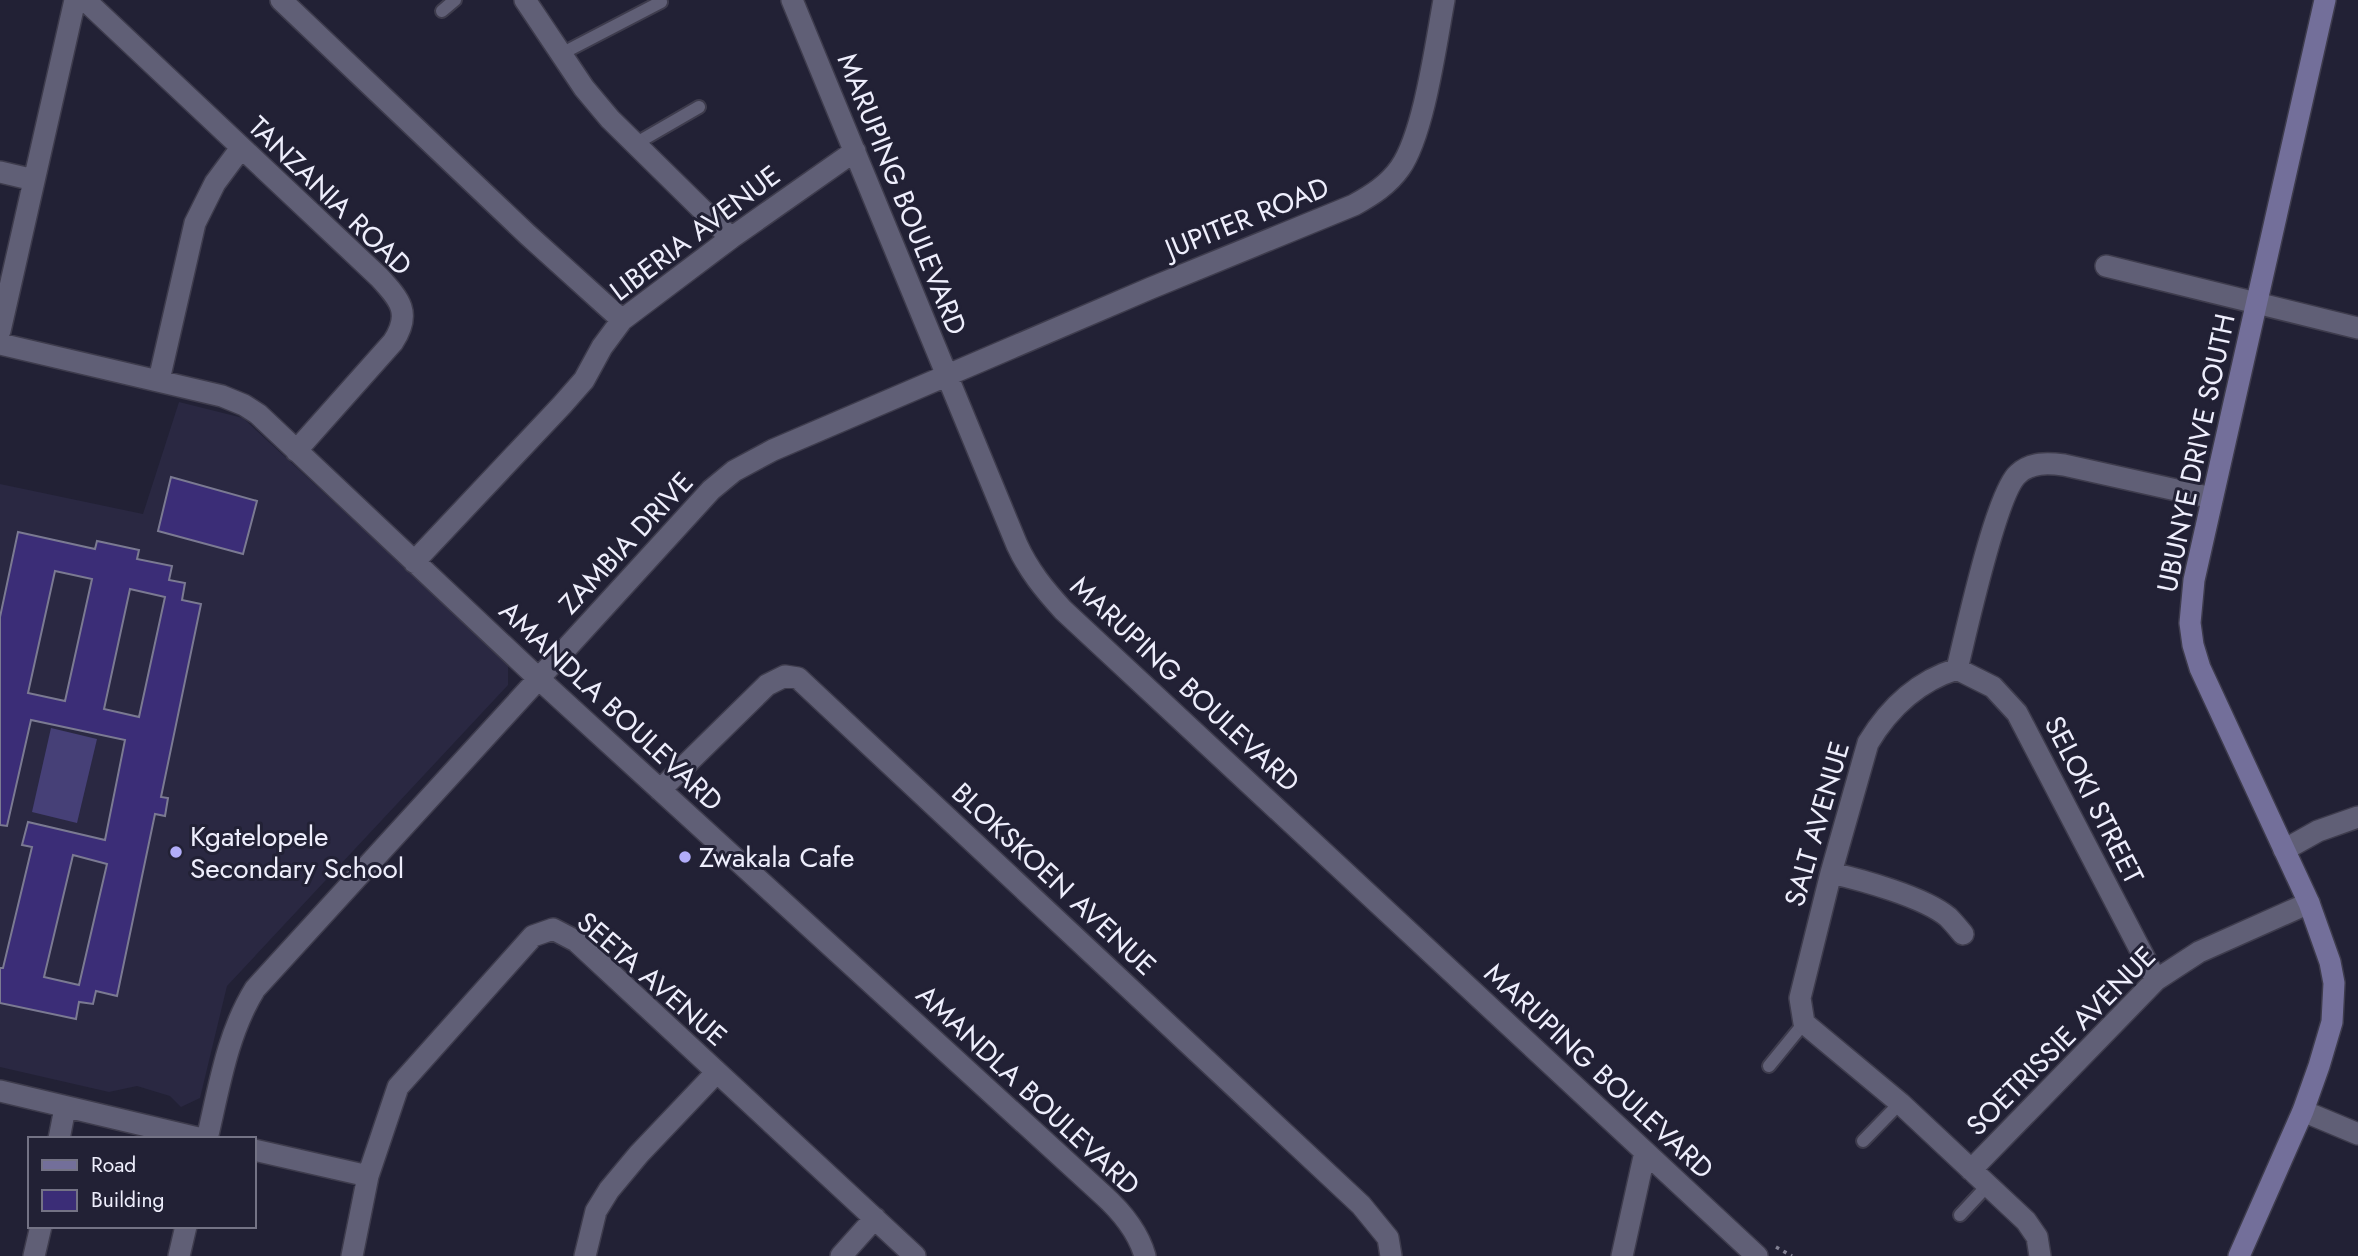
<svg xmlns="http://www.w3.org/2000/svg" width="2358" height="1256" viewBox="0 0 2358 1256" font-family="Jost,sans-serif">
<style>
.built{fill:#2a2842}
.green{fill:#464077}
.building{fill:#3b2d77;stroke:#7b7a92;stroke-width:2;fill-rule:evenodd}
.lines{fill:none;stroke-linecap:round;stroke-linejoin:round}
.lane-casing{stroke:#3e3c4d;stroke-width:16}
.street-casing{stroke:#3e3c4d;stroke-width:24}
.secondary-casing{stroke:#3e3c4d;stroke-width:24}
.path{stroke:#828193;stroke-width:3.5;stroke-dasharray:3.5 5;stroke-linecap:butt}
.lane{stroke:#605f76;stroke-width:12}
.street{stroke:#605f76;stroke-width:21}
.secondary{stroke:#736f9a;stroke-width:21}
.poi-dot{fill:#b2adf9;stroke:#222135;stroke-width:2.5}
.labels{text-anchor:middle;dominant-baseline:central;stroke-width:6;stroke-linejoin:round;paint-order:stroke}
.street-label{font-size:28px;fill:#eeeefc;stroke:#222135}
.poi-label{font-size:28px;fill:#eeeefc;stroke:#222135;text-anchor:start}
</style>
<rect width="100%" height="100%" fill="#222135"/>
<!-- built -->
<path class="built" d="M179,402L243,418L508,663V685L227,986L200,1098L181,1107L170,1096L137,1086L109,1092L0,1067V484L143,514Z"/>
<!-- green -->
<path class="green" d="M51,728L97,739L77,823L32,812Z"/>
<!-- building -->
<path class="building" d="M171,477L257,501L243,554L158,531Z
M18,532L95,549L97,541L139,550L137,559L172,566L169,580L185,583L182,600L201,604L161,797L168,798L165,816L155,814L117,996L96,991L93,1004L79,1002L76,1019L0,1003V968H3L32,847L22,845L28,822L105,840L125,740L31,720L7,826L0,825V617ZM55,571L92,579L65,701L28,693ZM130,589L165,597L139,717L104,709ZM73,855L107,864L79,985L44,977Z"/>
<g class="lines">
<!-- lane casing -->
<g class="lane-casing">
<path id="lane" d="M442,11L455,0
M561,54L661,2
M635,144L699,107
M1769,1066L1804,1023
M1863,1141L1900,1103
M1960,1215L1988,1185"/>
</g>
<!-- street casing -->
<g class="street-casing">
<path id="street" d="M85,0L379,277C400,300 412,313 393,342L296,451
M281,0L528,235L622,320
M525,0L584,88L610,119L731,238
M792,0L1017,545C1029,571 1044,589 1063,610L1757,1256
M0,172L34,180
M2106,266L2358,328
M0,331L75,0
M0,344L222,396L244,405L258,414L539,679L1102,1194C1121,1211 1138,1231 1145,1256
M159,380L195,223L215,183L241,148
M414,562L562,405L584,380L602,347L622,320L731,238L855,151
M1957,669C1918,681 1889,708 1868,743L1831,873L1800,998L1804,1023L1900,1103L2026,1221L2037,1237L2040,1256
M1957,669C1966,633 1996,493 2018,474C2031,462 2048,463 2064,465L2212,498
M1957,669L1993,687L2017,713L2156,980
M660,790L767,685L785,676L798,678L1361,1205L1388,1238L1391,1256
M2284,850L2318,831L2358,817
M1831,873C1862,880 1924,897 1948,917C1953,922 1958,928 1963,934
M0,1091L202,1139
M2303,1111L2358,1134
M59,1139L65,1108
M207,1139C219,1088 227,1034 255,989L711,490L734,471L773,450L1151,288L1354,205C1372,195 1388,185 1400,168C1424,134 1436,43 1444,0
M254,1150L368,1176
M1971,1170L2156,980L2199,952L2309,903
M34,1256L41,1226
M179,1256L186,1226
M352,1256L368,1176L398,1087L533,936L553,929L576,941L915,1256
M585,1256L596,1211L609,1190L639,1154L716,1073
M841,1256L875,1218
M1622,1256L1645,1152"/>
</g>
<!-- secondary casing -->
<g class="secondary-casing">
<path id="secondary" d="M2239,1256L2303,1111L2319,1066L2332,1022L2334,983L2330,962L2309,903L2200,668L2193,645L2190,623L2194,580L2325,0"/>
</g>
<!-- path -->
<path class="path" d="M1776,1247L1792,1256"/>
<!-- lane -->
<use href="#lane" class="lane"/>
<!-- street -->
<use href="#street" class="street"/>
<!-- secondary -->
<use href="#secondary" class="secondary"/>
</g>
<!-- markers -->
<g class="poi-dot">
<circle cx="176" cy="852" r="7"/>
<circle cx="685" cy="857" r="7"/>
</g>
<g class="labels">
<!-- street labels -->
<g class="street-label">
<text transform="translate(902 194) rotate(68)">MARUPING BOULEVARD</text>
<text transform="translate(330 196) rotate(44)">TANZANIA ROAD</text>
<text transform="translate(1247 218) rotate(-22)">JUPITER ROAD</text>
<text transform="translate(695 233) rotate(-37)">LIBERIA AVENUE</text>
<text transform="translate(2196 453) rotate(-78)">UBUNYE DRIVE SOUTH</text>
<text transform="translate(626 543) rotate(-47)">ZAMBIA DRIVE</text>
<text transform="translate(1185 684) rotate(43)">MARUPING BOULEVARD</text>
<text transform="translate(611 706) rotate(43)">AMANDLA BOULEVARD</text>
<text transform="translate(2094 800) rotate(63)">SELOKI STREET</text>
<text transform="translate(1817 824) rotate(-74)">SALT AVENUE</text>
<text transform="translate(1054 879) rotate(43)">BLOKSKOEN AVENUE</text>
<text transform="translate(652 979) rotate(41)">SEETA AVENUE</text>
<text transform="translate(2061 1041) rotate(-45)">SOETRISSIE AVENUE</text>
<text transform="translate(1599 1071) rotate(43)">MARUPING BOULEVARD</text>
<text transform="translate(1028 1090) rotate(43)">AMANDLA BOULEVARD</text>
</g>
<!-- poi labels -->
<g class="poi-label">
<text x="190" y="836">Kgatelopele<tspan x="190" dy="32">Secondary School</tspan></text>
<text x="699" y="857">Zwakala Cafe</text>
</g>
</g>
<!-- legend -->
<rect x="28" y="1137" width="228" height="91" fill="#222135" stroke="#747385" stroke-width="2"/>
<rect x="42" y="1160" width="35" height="10" fill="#736f9a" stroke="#747385" stroke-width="2"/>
<text x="91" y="1172" font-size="21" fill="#eeeefc">Road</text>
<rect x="42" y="1190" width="35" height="21" fill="#3b2d77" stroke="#747385" stroke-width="2"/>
<text x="91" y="1207" font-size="21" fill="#eeeefc">Building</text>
</svg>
